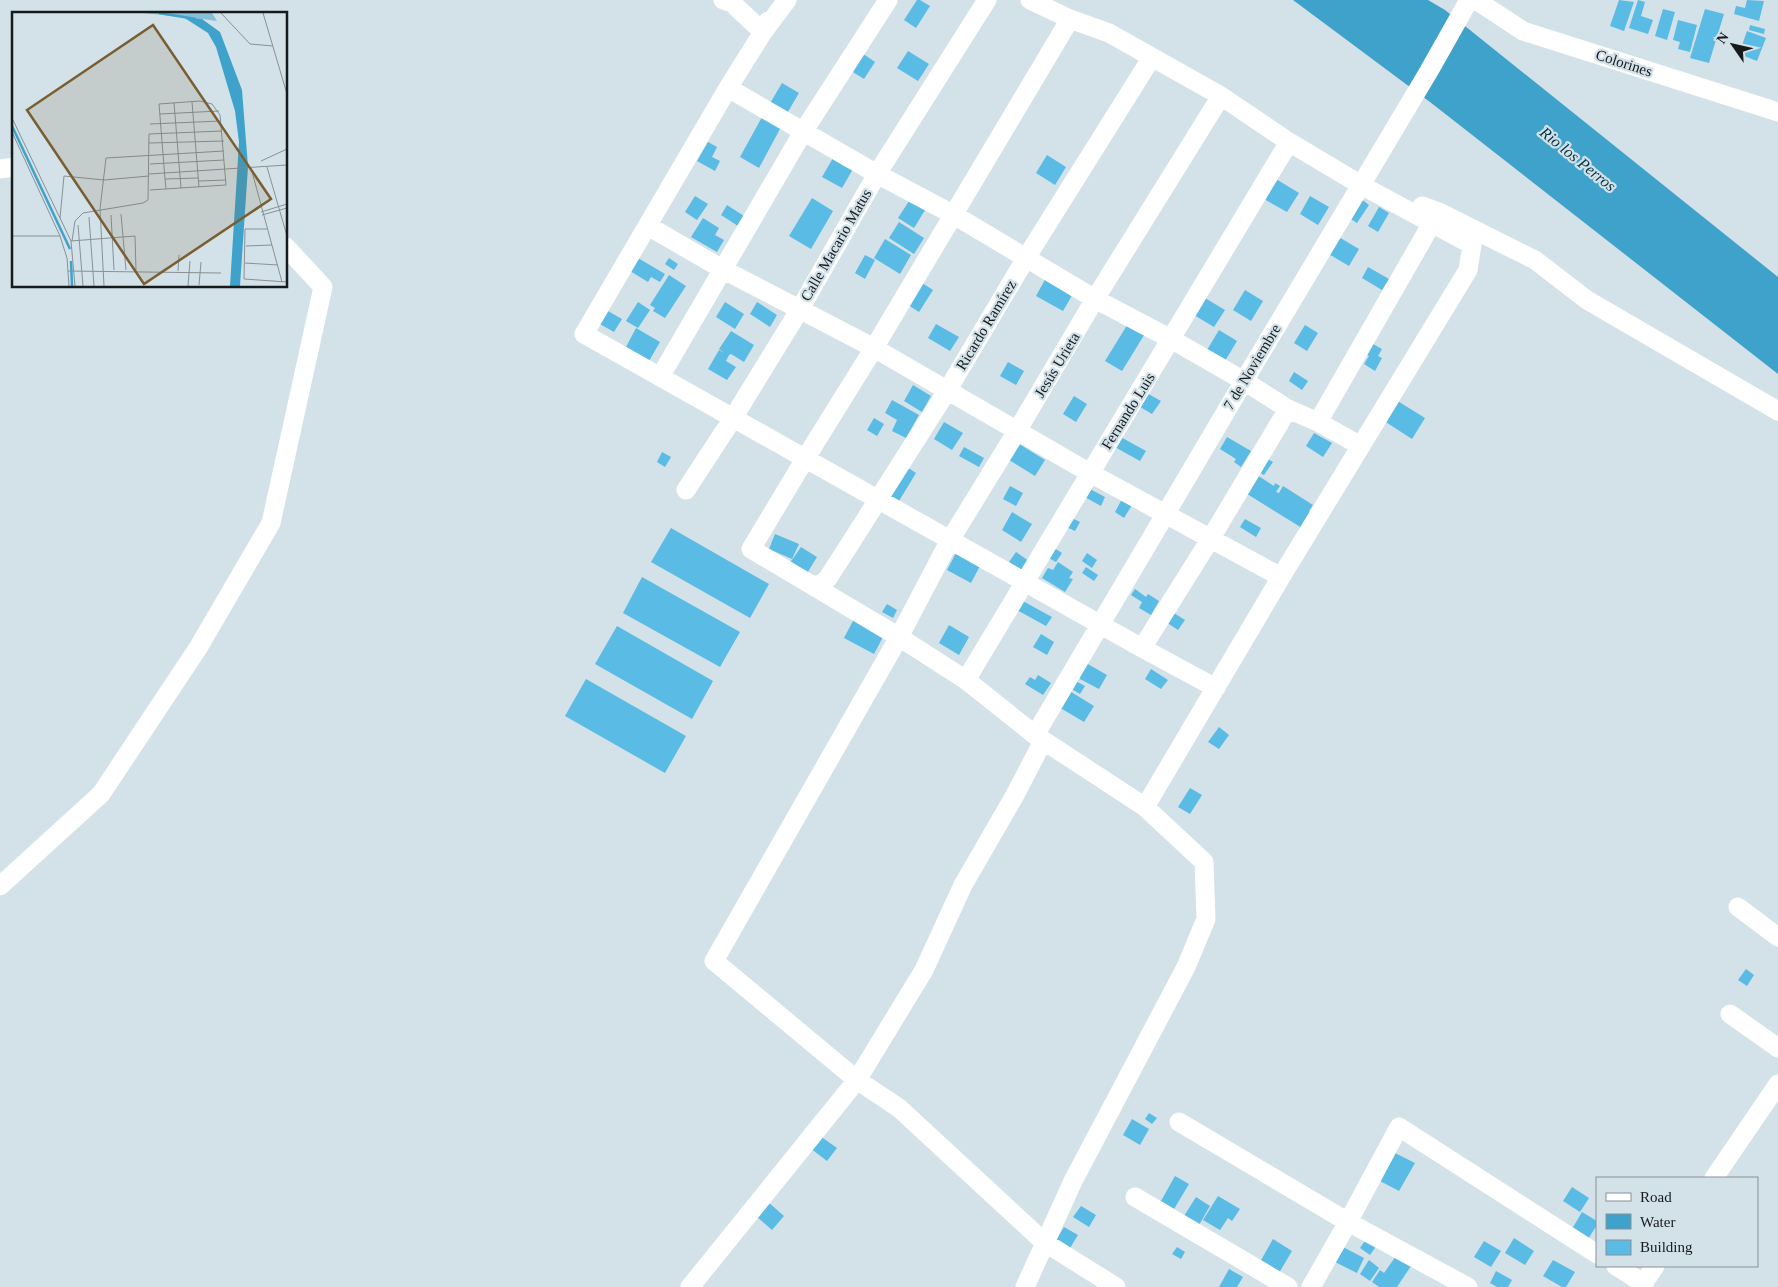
<svg xmlns="http://www.w3.org/2000/svg" width="1778" height="1287" viewBox="0 0 1778 1287" font-family="Georgia,serif">
<style>
.water{fill:#3ea2ca}
.building{fill:#5abbe4}
.lines{fill:none;stroke-linecap:round;stroke-linejoin:round}
.street{stroke:#fff;stroke-width:19}
.labels{text-anchor:middle;dominant-baseline:central;stroke-width:4.5;stroke-linejoin:round;paint-order:stroke}
.street-label{font-size:15px;fill:#151a1c;stroke:#d3e1e8}
.water-label{font-size:16px;font-style:italic;fill:#053344;stroke:#d3e1e8}
.inset-river{fill:none;stroke:#3ea2ca;stroke-width:2.5}
.inset-road{fill:none;stroke:#879196;stroke-width:1}
.view{fill:#7a5e31;fill-opacity:0.15;stroke:#7a5e31;stroke-width:2.5}
.inset-edge{fill:none;stroke:#151a1c;stroke-width:2.5}
</style>
<rect width="100%" height="100%" fill="#d3e1e8"/>
<!-- water -->
<path class="water" d="M1293,0H1428L1445,10L1778,277V374L1430,102Z"/>
<!-- building -->
<path class="building" d="M917,0H920L930,6L916,28L904,20Z
M1619,0L1634,2L1624,31L1610,26Z
M1638,0L1645,2L1641,16L1653,20L1648,34L1629,28Z
M1747,0L1764,1L1759,21L1734,14L1736,6L1745,8Z
M1663,9L1675,12L1667,40L1655,36Z
M1705,9L1724,14L1709,63L1690,58Z
M1678,20L1697,25L1690,52L1678,49L1680,42L1673,40Z
M1750,25L1765,29L1764,34L1749,30Z
M1747,31L1766,38L1757,61L1739,54Z
M859,51L875,62L864,79L848,69Z
M908,51L929,64L918,81L897,68Z
M782,83L799,93L786,115L769,105Z
M762,117L781,127L759,168L740,157Z
M708,142L717,147L712,157L720,161L715,171L697,161Z
M1047,155L1066,167L1055,185L1036,173Z
M833,158L853,169L842,188L822,177Z
M1276,179L1299,193L1287,212L1264,199Z
M695,196L708,204L697,220L685,212Z
M1310,196L1329,207L1318,225L1300,214Z
M812,198L833,211L811,249L789,236Z
M911,198L927,207L914,228L898,218Z
M1360,198L1369,205L1357,223L1349,218Z
M727,205L744,216L738,226L721,215Z
M1379,207L1389,213L1378,232L1368,226Z
M703,218L719,228L715,235L724,240L717,252L691,237Z
M899,222L924,238L914,254L889,238Z
M1337,236L1359,249L1349,266L1327,253Z
M885,239L911,255L900,274L874,258Z
M865,255L875,260L865,279L855,273Z
M638,258L665,274L660,282L651,277L648,282L630,271Z
M669,258L678,264L674,270L665,264Z
M1368,267L1389,279L1382,290L1362,278Z
M669,275L686,286L665,318L653,311L655,308L650,305Z
M1047,276L1074,292L1063,311L1036,296Z
M919,281L933,290L919,312L905,303Z
M1245,290L1263,301L1251,321L1233,310Z
M1205,298L1225,310L1214,327L1194,315Z
M638,302L650,310L638,328L626,321Z
M725,302L744,314L735,329L716,317Z
M757,302L777,315L770,327L750,314Z
M606,310L622,319L614,332L598,323Z
M1129,322L1146,332L1122,371L1105,361Z
M936,324L959,337L950,351L928,338Z
M1305,325L1318,333L1307,351L1294,343Z
M636,328L660,342L649,361L626,347Z
M1219,330L1237,341L1225,361L1207,350Z
M731,331L754,345L744,362L731,354L729,355L726,361L736,367L727,380L708,369L719,350L724,353L719,349Z
M1373,344L1382,349L1378,356L1382,358L1375,371L1364,364L1369,356L1364,353Z
M1008,362L1024,371L1016,385L1000,376Z
M1294,372L1308,381L1302,390L1289,381Z
M913,385L931,396L922,412L904,401Z
M1143,391L1161,401L1152,414L1135,404Z
M1074,396L1087,404L1076,422L1063,414Z
M892,400L919,415L906,438L892,431L897,420L885,413Z
M1396,400L1425,418L1412,439L1381,419Z
M874,418L884,424L877,436L867,430Z
M944,422L963,433L952,450L934,439Z
M1314,433L1332,443L1323,457L1306,446Z
M1117,435L1146,451L1140,461L1111,445Z
M1227,437L1251,451L1241,467L1234,462L1236,459L1220,449Z
M1016,442L1045,460L1035,476L1006,458Z
M964,447L984,458L979,467L959,456Z
M662,452L671,457L665,467L657,462Z
M1263,456L1273,462L1264,475L1254,469Z
M904,465L916,473L899,501L886,494Z
M1254,473L1274,486L1275,483L1280,486L1276,492L1279,493L1283,486L1313,505L1309,511L1311,512L1302,528L1244,492Z
M1010,486L1023,493L1016,506L1003,499Z
M1086,487L1105,497L1101,506L1081,495Z
M1122,499L1132,505L1124,518L1115,512Z
M1012,512L1032,524L1021,542L1002,530Z
M1068,516L1080,522L1075,531L1064,526Z
M1245,519L1261,528L1256,537L1240,527Z
M671,528L769,584L750,618L651,562Z
M775,534L799,544L792,559L769,549Z
M1051,546L1062,553L1056,562L1045,556Z
M801,547L817,557L806,575L789,564Z
M957,551L981,564L971,583L947,570Z
M1016,552L1029,561L1022,571L1009,562Z
M1087,553L1097,560L1092,568L1082,561Z
M1058,562L1073,572L1069,578L1073,579L1065,592L1042,578L1048,568L1053,570Z
M1086,567L1098,575L1094,581L1082,573Z
M642,577L740,632L720,667L623,613Z
M1135,589L1146,597L1148,594L1159,601L1151,615L1139,608L1142,602L1131,595Z
M1021,600L1052,617L1046,626L1015,609Z
M887,604L897,610L893,618L882,612Z
M1169,610L1185,620L1178,630L1163,620Z
M855,617L885,633L874,654L844,638Z
M949,625L969,637L959,655L939,643Z
M617,626L713,681L692,719L595,664Z
M1041,634L1054,642L1047,655L1033,647Z
M1086,663L1107,675L1099,689L1078,678Z
M1151,669L1168,680L1161,689L1145,679Z
M1038,675L1051,683L1043,695L1025,684L1030,677L1035,680Z
M586,679L686,736L665,773L565,716Z
M1072,679L1085,686L1080,694L1068,687Z
M1068,690L1094,706L1084,722L1057,706Z
M1219,727L1229,735L1219,749L1208,742Z
M1190,788L1202,795L1190,814L1178,807Z
M1746,969L1754,975L1747,986L1738,980Z
M1149,1113L1157,1118L1152,1124L1145,1119Z
M1132,1119L1149,1129L1140,1145L1123,1135Z
M820,1136L837,1148L827,1161L810,1148Z
M1395,1153L1415,1163L1399,1191L1380,1181Z
M1175,1176L1189,1184L1174,1209L1161,1201Z
M1572,1187L1589,1198L1580,1212L1563,1201Z
M1218,1196L1240,1209L1232,1221L1228,1218L1220,1230L1203,1220Z
M1196,1197L1210,1206L1199,1225L1184,1216Z
M768,1202L784,1216L772,1230L756,1216Z
M1081,1206L1096,1215L1089,1227L1073,1217Z
M1582,1212L1597,1221V1225L1588,1239L1572,1229Z
M1064,1227L1078,1235L1067,1253L1053,1245Z
M1367,1238L1377,1245L1370,1255L1360,1248Z
M1514,1238L1534,1251L1525,1265L1505,1253Z
M1273,1239L1292,1251L1279,1273L1260,1262Z
M1484,1241L1501,1251L1491,1267L1474,1257Z
M1177,1247L1185,1252L1181,1259L1172,1254Z
M1343,1247L1364,1258L1357,1273L1335,1262Z
M1396,1256L1411,1266L1397,1287H1379L1372,1282L1380,1270L1384,1273Z
M1369,1260L1379,1268L1370,1281L1360,1274Z
M1553,1260L1575,1272L1566,1287H1562L1543,1276Z
M1229,1269L1243,1277L1237,1287H1219Z
M1496,1271L1512,1280L1508,1287H1497L1490,1283Z"/>
<g class="lines">
<!-- street -->
<path class="street" d="M723,0L732,3L763,32L768,21
M787,0L763,32L728,88L584,334L1142,648
M1030,0L1070,19L1109,33L1221,96L1289,142L1361,185L1472,245L1468,270L1281,577L1145,807
M1476,0L1523,31L1778,112
M728,88L877,174L954,215L1095,299L1171,339L1244,381L1288,409L1318,422L1361,446
M0,169L14,167
M1422,206L1439,212L1535,260L1587,300L1778,411
M648,226L724,270L874,348L1090,473L1281,577
M660,377L803,132L888,0
M1318,422L1432,223
M686,490L733,418L800,309L877,174L987,0
M813,586L823,583L828,578L848,547L947,391L1026,258L1152,57
M966,680L1289,142
M1216,688L1142,648L1211,538L1288,409
M1035,735L1244,381L1429,71L1469,0
M0,886L101,794L198,648L271,523L323,287L286,247
M1738,907L1778,937
M1730,1014L1778,1048
M1179,1122L1348,1222L1468,1287
M1714,1178L1778,1084
M1135,1197L1288,1287
M1616,1266L1643,1283
M690,1287L857,1080L924,970L963,885L1015,795L1043,741
M1025,1287L1073,1181L1186,967L1206,919L1204,862L1145,807L1035,735L966,680L899,637L751,549L805,459L874,348L1070,19
M1116,1287L1044,1242L899,1108L857,1080L714,961L899,637L950,540L1017,431L1095,299L1221,96
M1311,1287L1348,1222L1399,1127L1597,1254
M1641,1287L1655,1266"/>
</g>
<g class="labels">
<!-- street labels -->
<g class="street-label">
<text transform="translate(1624 63) rotate(18)">Colorines</text>
<text transform="translate(836 245) rotate(-60)">Calle Macario Matus</text>
<text transform="translate(986 325) rotate(-59)">Ricardo Ramírez</text>
<text transform="translate(1057 365) rotate(-59)">Jesús Urieta</text>
<text transform="translate(1252 367) rotate(-59)">7 de Noviembre</text>
<text transform="translate(1128 411) rotate(-58)">Fernando Luis</text>
</g>
<!-- water labels -->
<g class="water-label">
<text transform="translate(1578 159) rotate(39)">Rio los Perros</text>
</g>
</g>
<!-- overview -->
<g transform="translate(12 12)">
<rect width="275" height="275" fill="#d3e1e8"/>
<path d="M131,1H200L205,9L190,7Z" fill="#87bfd8"/>
<path d="M171,5L190,7L208,20L230,78L236,155L228,274H218L227,130L223,99L204,35L196,21Z" fill="#3ea2ca"/>
<path class="inset-river" d="M147,1L184,7M0,114L58,237M59,249L60,274"/>
<path class="inset-road" d="M209,1L238,32L261,34M251,1L275,82M180,90L187,175M162,91L169,176M148,102L207,99M0,106L59,229L63,274M138,112L209,109M0,120L48,224L55,246L57,274M137,131L212,129M249,149L275,137M138,152L212,148M255,155L275,224M239,156L270,270M137,162L275,153M187,169L214,168M154,177L153,167L186,166M138,178L214,173L208,103L200,92L188,89L147,92L153,167M249,200L275,192M109,202L114,258M99,203L102,258M250,203L275,196M77,205L82,274M48,206L52,164L92,168L137,164M66,213L71,274M255,217H233L232,267L275,270M0,224H48M59,229L123,224L124,258M60,229L63,209L71,201L131,191L136,188L137,122L210,119M234,234L260,233M233,251L266,253M56,259L209,261M166,259L167,243M187,273L189,250M92,274L88,197L94,146L212,139M176,274L178,249"/>
<path class="view" d="M141,13L259,187L132,272L15,98Z"/>
<rect width="275" height="275" class="inset-edge"/>
</g>
<!-- legend -->
<rect x="1596" y="1177" width="162" height="90" fill="#d3e1e8" stroke="#879196"/>
<rect x="1606" y="1193" width="25" height="8" fill="#ffffff" stroke="#879196"/>
<text x="1640" y="1202" font-size="15" fill="#151a1c">Road</text>
<rect x="1606" y="1214" width="25" height="15" fill="#3ea2ca" stroke="#879196"/>
<text x="1640" y="1227" font-size="15" fill="#151a1c">Water</text>
<rect x="1606" y="1240" width="25" height="15" fill="#5abbe4" stroke="#879196"/>
<text x="1640" y="1252" font-size="15" fill="#151a1c">Building</text>
<!-- north arrow -->
<g transform="translate(1733 45) rotate(304)" stroke="#d3e1e8" stroke-width="4" paint-order="stroke">
<path d="M0-4L9 19L0 12L-9 19Z" fill="#151a1c"/>
<text y="-8" font-size="14" font-weight="bold" text-anchor="middle" fill="#151a1c">N</text>
</g>
</svg>
